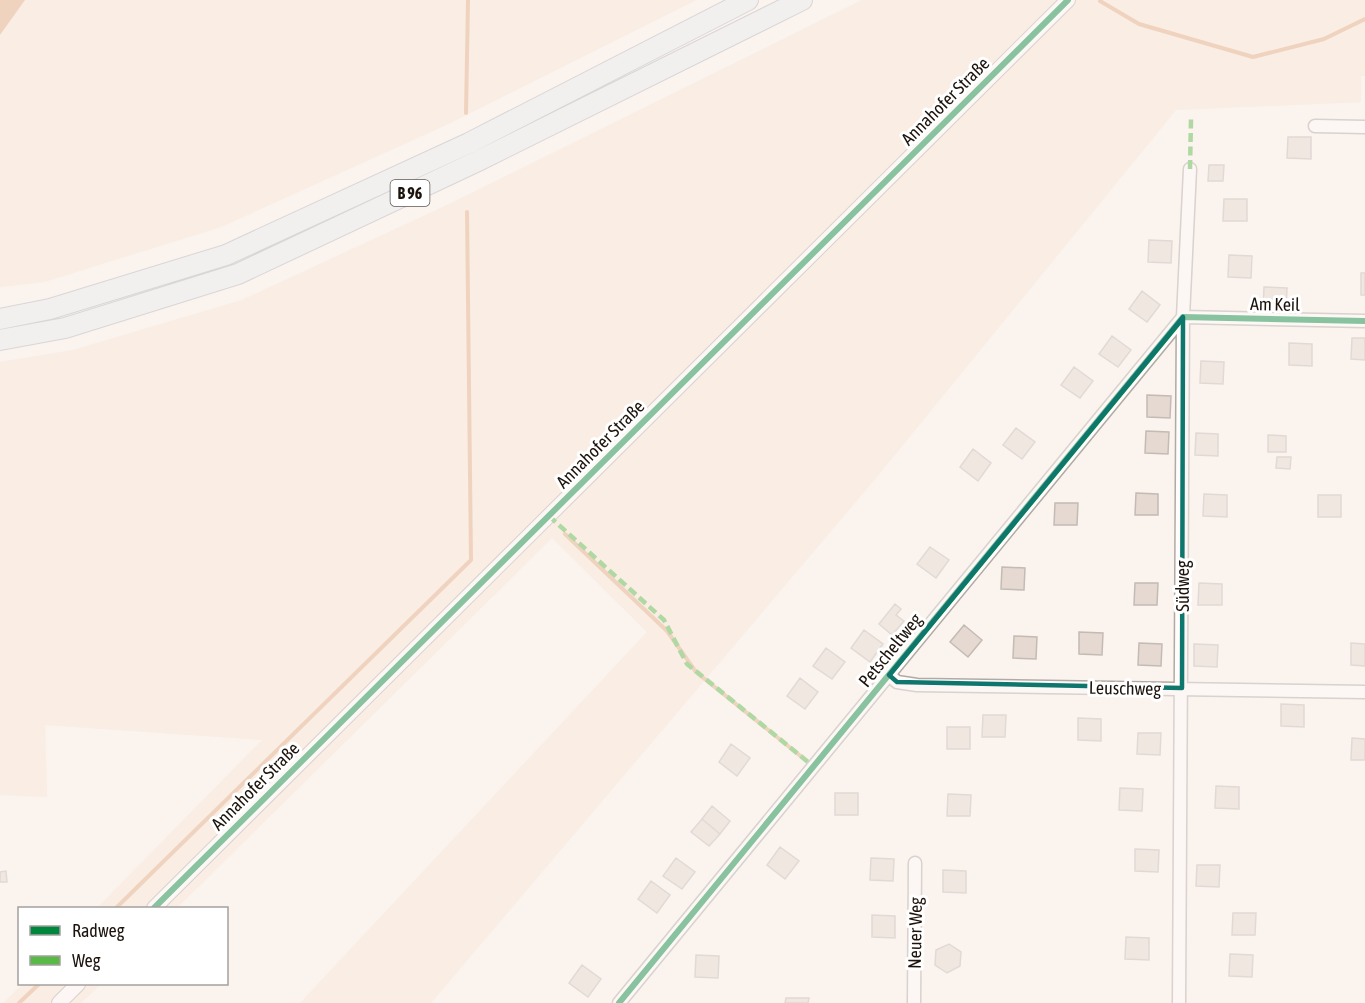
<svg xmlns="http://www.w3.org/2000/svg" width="1365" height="1003" viewBox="0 0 1365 1003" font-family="'Asap Condensed',sans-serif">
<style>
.green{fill:#f9e6d7}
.water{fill:#e3ae84}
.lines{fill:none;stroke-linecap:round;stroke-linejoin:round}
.stream{stroke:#e3ae84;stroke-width:4}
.building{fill:#e5d9d1;stroke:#c4bbb5;stroke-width:1.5}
.minor-casing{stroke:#b1aaa4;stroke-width:15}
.tertiary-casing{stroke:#b1aaa4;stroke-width:16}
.trunk-casing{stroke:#b4b4ba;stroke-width:22}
.minor{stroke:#fefdfc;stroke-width:12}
.tertiary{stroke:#fefdfc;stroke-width:14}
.trunk{stroke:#e9ebf0;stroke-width:20}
.quiet{stroke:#58b947;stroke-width:4.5;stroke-dasharray:9 4.5;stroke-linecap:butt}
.cycleway-casing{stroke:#fff;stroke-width:10}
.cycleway{stroke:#00873e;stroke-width:6}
.marked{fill:none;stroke:#0f766e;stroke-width:4.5;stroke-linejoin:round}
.labels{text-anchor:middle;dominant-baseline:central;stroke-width:6;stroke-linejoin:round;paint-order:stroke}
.shield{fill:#fff;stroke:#605a55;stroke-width:1.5}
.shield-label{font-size:16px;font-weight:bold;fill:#1c130c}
.street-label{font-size:18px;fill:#1c130c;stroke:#fff}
</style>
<rect width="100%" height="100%" fill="#faf3ee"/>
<!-- green -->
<path class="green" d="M25,0H696L444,126L221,227L44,282L0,287V35Z
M862,0H1365V76H1361V102L1176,110L876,478L431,1003H300L647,632L552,538L177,908H97L262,740L45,725L47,797L0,795V362L73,350L242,300L445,206Z
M23,984H101L81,1003H3Z"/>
<!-- water -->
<path class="water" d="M0,0H25L0,35Z"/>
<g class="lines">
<!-- stream -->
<path class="stream" d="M1100,1L1139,24L1253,57L1324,39L1365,19
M466,113L468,0
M565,534L667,631L696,672L803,758
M116,908L471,560L467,212
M19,1003L39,984"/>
</g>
<!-- building -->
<path class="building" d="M1288,137H1311V159L1287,158Z
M1209,165H1224L1223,181H1208Z
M1224,199H1247V221H1223Z
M1149,240L1172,241L1171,263L1148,262Z
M1229,255L1252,256L1251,278L1228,277Z
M1361,273H1365V295H1361Z
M1264,287L1287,288L1286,310L1263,309Z
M1142,291L1160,305L1147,322L1129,309Z
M1112,336L1131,350L1118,367L1099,354Z
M1352,338H1365V360L1351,359Z
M1289,343L1312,344V366L1289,365Z
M1201,361L1224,362L1223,384L1200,383Z
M1074,367L1093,381L1080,398L1061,385Z
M1147,395L1171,396L1170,418L1147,417Z
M1016,428L1035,442L1022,459L1003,445Z
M1146,431L1169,432L1168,454L1145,453Z
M1196,433L1218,434V456L1195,455Z
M1268,435L1286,436V452H1268Z
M973,449L991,463L978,481L960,467Z
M1277,457H1291L1290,469L1276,468Z
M1136,493L1158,494V515H1135Z
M1204,494L1227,495V517L1203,516Z
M1318,495H1341V517H1318Z
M1055,503H1078L1077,525H1054Z
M930,547L949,560L936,578L917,564Z
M1002,567L1025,568L1024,590L1001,589Z
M1135,583H1158L1157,605H1134Z
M1199,583L1222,584V605H1198Z
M895,604L901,609L896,615L904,621L892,635L879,624Z
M964,625L982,640L968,657L950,642Z
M864,630L883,644L870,662L851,648Z
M1079,632L1103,633L1102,655L1079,654Z
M1014,636L1037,637L1036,659L1013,658Z
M1139,643L1162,644L1161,666L1138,665Z
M1351,643L1365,644V666L1351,665Z
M1194,644L1218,645L1217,667L1194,666Z
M826,648L845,662L832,679L813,666Z
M800,678L818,692L805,709L787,696Z
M1281,704L1304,705V727L1281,726Z
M983,715H1006L1005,737H982Z
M1078,718L1101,719V741L1078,740Z
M947,727H970V749H947Z
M1138,733H1161L1160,755L1137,754Z
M1352,738L1365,739V760H1351Z
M731,744L750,758L737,776L719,762Z
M1216,786L1239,787V809L1215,808Z
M1120,788L1143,789L1142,811L1119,810Z
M835,793H858V815H835Z
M948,794L971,795L970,816H947Z
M712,806L730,821L720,834L702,819Z
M702,819L720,834L709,846L691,832Z
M780,847L799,861L785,879L767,865Z
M1135,849L1159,850L1158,872L1135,871Z
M676,858L695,872L682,889L663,876Z
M871,858L894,859L893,881L870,880Z
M1197,865H1220L1219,887L1196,886Z
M943,870L966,871V893L943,892Z
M6,871L7,882H0V872Z
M651,881L670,895L657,913L638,899Z
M1233,913H1256L1255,935H1232Z
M872,915L895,916V938L872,937Z
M1126,937L1149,938V960L1125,959Z
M949,944L961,952L960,966L947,973L935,965L936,950Z
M1230,954L1253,955L1252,977L1229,976Z
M696,955L719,956L718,978L695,977Z
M582,965L601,979L588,997L569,983Z
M786,998H809L808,1003H785Z"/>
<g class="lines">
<!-- minor casing -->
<g class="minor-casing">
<path id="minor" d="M1315,126L1365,127
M889,675L897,682L917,685L1365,692
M619,1003L1183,317L1365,321
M914,1003L915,863
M1179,1003L1183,317L1190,169"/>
</g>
<!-- tertiary casing -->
<g class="tertiary-casing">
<path id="tertiary" d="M154,908L1068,0
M59,1003L78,984"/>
</g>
<!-- trunk casing -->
<g class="trunk-casing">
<path id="trunk" d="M0,319L50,309L226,255L469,143L748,0
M0,340L65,328L238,274L480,160L802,0"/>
</g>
<!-- minor -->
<use href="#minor" class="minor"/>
<!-- tertiary -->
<use href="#tertiary" class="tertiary"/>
<!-- trunk -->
<use href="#trunk" class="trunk"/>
<!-- quiet -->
<path class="quiet" d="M1190,169L1191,119
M549,516L664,620L687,664L813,766"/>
<!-- cycleway casing -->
<g class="cycleway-casing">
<path id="cycleway" d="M154,908L1068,0
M619,1003L1183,317L1365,321"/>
</g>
<!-- cycleway -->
<use href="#cycleway" class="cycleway"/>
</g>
<!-- marked area -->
<path d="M0 0H1365V1003H0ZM1183,317L1182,688L897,682L889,675Z" fill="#faf3ee" fill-opacity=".55" fill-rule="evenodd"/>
<path class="marked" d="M1183,317L1182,688L897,682L889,675Z"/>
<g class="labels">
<!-- shield labels -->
<rect class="shield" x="390.5" y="180" width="39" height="26" rx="4.5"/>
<g class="shield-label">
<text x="410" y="193">B 96</text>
</g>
<!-- street labels -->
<g class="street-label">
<text transform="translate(945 101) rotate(-45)">Annahofer Straße</text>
<text transform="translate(1275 304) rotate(1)">Am Keil</text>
<text transform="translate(600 444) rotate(-45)">Annahofer Straße</text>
<text transform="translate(1182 586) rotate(-90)">Südweg</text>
<text transform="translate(890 650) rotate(-51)">Petscheltweg</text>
<text transform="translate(1125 688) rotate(1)">Leuschweg</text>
<text transform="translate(255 786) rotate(-45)">Annahofer Straße</text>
<text transform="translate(915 933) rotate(-89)">Neuer Weg</text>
</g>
</g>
<!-- legend -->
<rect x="18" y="907" width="210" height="78" fill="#ffffff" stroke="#a4a19e" stroke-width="1.5"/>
<rect x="30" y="926" width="30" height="9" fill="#00873e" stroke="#a4a19e" stroke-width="1.5"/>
<text x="72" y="937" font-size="18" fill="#1c130c">Radweg</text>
<rect x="30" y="956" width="30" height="9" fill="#58b947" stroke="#a4a19e" stroke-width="1.5"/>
<text x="72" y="967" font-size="18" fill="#1c130c">Weg</text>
</svg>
